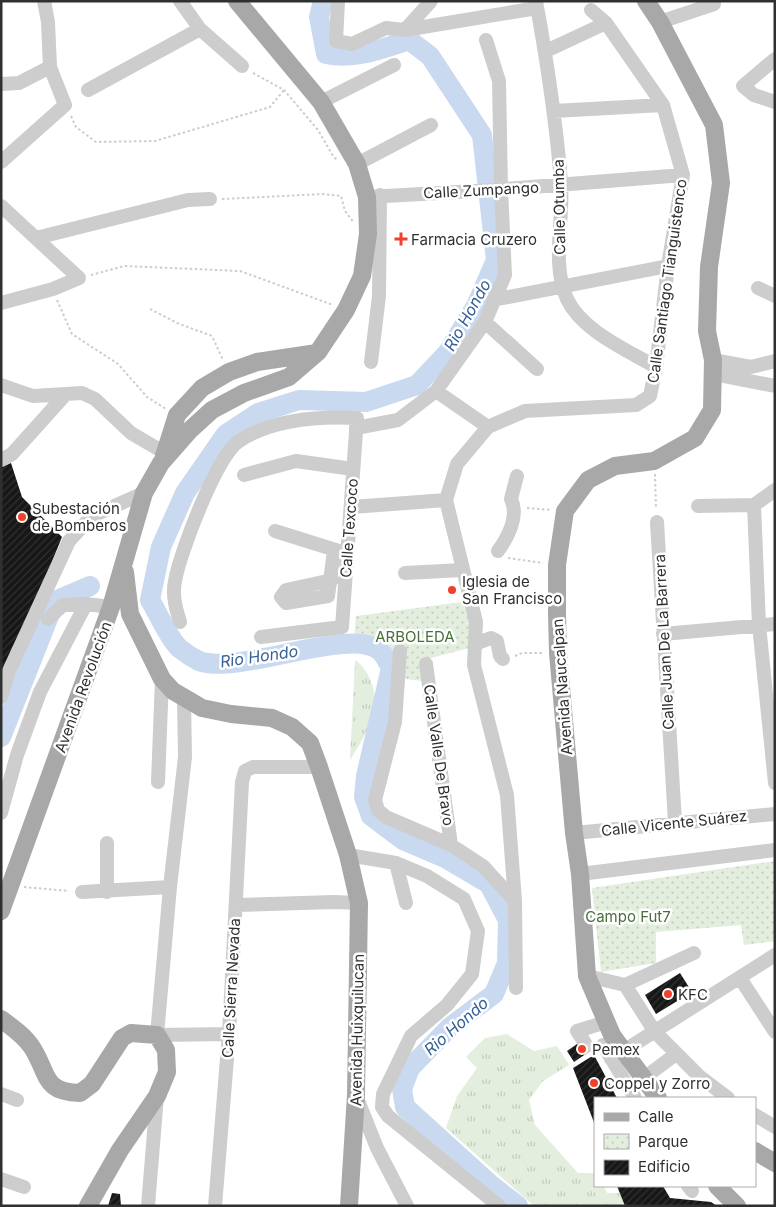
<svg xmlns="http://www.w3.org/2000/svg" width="776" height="1207" viewBox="0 0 776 1207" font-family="Inter,sans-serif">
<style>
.grass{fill:url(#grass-tufts)}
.park{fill:url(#park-dots)}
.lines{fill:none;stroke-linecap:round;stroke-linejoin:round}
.river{stroke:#c9d9ef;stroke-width:20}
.building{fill:url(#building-hatch)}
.minor-tunnel{stroke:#d6d6d6;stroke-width:14;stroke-dasharray:14 7;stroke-linecap:butt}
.path{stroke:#cdcdcd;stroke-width:2;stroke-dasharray:2.5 2.5;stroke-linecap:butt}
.minor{stroke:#cdcdcd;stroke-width:14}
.major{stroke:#a8a8a8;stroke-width:18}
.poi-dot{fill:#f0412a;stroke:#fff;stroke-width:2}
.labels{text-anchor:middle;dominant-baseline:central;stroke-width:5;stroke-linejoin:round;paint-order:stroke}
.street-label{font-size:15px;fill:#303030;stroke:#fff}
.poi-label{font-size:15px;fill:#303030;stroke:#fff;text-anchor:start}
.park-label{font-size:15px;fill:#496f3a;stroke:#fff}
.water-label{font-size:16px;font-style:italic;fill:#386198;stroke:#fff}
</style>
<defs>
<pattern id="grass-tufts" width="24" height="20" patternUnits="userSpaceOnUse" patternTransform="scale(1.25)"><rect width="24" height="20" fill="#e3eede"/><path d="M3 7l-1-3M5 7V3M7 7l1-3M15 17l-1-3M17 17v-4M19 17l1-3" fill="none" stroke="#c3ccbf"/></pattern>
<pattern id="park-dots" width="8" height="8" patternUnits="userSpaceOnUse" patternTransform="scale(1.25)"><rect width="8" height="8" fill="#e3eede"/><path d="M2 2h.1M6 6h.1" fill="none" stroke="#c3ccbf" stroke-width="1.8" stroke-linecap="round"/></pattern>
<pattern id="building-hatch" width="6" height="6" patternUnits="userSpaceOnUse" patternTransform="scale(1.25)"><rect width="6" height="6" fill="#171717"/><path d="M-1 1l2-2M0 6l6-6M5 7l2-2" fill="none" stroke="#303030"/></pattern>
</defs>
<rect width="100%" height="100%" fill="#fff"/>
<!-- grass -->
<path class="grass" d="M355,660C368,668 377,691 375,706C372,725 360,744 350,760Z
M507,1034L534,1051L557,1046L569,1065L543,1081L529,1100L535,1125L578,1173H595V1186H604L607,1193H620L625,1206H534L446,1128L457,1096L477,1068L466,1057L485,1038Z"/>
<!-- park -->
<path class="park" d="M477,600L473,647L431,658L429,682L399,678L401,664C385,646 378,640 354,639L356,616Z
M775,861V941L744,945L741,925L656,932V963L601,972L592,888Z"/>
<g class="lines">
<!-- river -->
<path class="river" d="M323,1L319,17L326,54C355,60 382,49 409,40L430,56L482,135L496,260L476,306L448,352L417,385L366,402L299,400L258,413L226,434L185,493L161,547L150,600C158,613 169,639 179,648C184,652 193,658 199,661C240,676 353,624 381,652C385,656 388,663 391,668L366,776L364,797L371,816L403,840L445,858L489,884L508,920L507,963L494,994L450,1027L410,1068L402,1089L405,1107L491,1185L518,1206
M1,737L55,601L90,586"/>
</g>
<!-- building -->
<path class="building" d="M11,463L22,497L62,537L1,688V467Z
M680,973L692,992L656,1014L645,995Z
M587,1037L596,1047L574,1062L567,1051Z
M594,1055L617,1098H595V1125L573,1068Z
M617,1186H663L670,1198L711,1202L717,1206H625Z
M112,1193L120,1194L121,1206H108Z"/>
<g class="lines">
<!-- minor-tunnel -->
<path class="minor-tunnel" d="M583,1040L591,1052"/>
<!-- path -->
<path class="path" d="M253,73L284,90L318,130L333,156L338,161
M71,116L76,127L96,142L155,141L270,107L284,90
M222,199L322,194L341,196L345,211L354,223
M91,275L124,266L240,271L333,305
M57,300L72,334L118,364L147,397L166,409
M150,309L177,323L212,336L223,360
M655,474L656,509
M527,508L552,510
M508,558L543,563
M515,656L522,653H544
M24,887L69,891"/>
<!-- minor -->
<path class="minor" d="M180,1L200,29L242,66
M338,1L336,41L352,44L386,28L405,30L537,8
M536,1C547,61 556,121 561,182C564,219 551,264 567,299C582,331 627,350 656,367
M660,22L714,4
M405,30L431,1
M546,51L606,23
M775,59L743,86L754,95L775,102
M1,84L19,83L50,67
M88,90L200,29
M321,102L394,65
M554,111L663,105
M1,162L65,105L50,67L48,22L44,1
M357,164L431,125
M367,197L494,190L683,175
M1,206L79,278L53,289L1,303
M36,238L188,200L210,199
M758,288L775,296
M493,300L668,266
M485,322L537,369
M713,360L751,367L775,361
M371,362L379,296L380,195
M713,374L775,386
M1,385L33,396L82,393L95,399L131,433L165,453
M436,391L488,427
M356,428L398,420L436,391L485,322L505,275L501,189L499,81L486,40
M1,460L12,454L65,395
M244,475L296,461L353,469
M754,505L759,625L775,783
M698,506L754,505L775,490
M352,507L446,500
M657,522L675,822
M275,531L342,552
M498,551C508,537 519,516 511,499L517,476
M405,573L462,570
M332,580L286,590L281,597L286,603L328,596L334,551
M48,619L63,605L86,604L111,607
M180,622C176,609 172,595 175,581C180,553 216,457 239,441C273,419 317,416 357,418L342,627L261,637
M663,634L775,624
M475,644L491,638L497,641L500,656L503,659
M400,651L395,722L375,800L378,810L386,817L451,845L483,866L515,901
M426,664L451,845
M1,697L9,671L69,541L92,516L144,493
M184,700L185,757L170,887L157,1035L229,1034
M158,782L162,679
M1,813L17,755L40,692L86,604
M574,833L775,814
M348,855L396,863L427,876L464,899L478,931L472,974L447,1005L411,1036L383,1094L382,1107L388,1116L499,1206
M396,863L406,903
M580,874L775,850
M82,892L170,887
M107,892V843
M236,905L334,902L359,903
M587,976L625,985L694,953
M740,978L775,1032
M625,985L655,1032L699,1076L728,1098
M516,988L515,901L507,795L474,665L476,622L446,500L457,464L488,427L525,411L636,405L650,396L656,367L668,266L683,175L663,105L606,23L591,10
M583,1040L577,1031L606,1022
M603,1045L635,1098
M611,1059L775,955
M644,1078L676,1054
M1,1094L17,1100
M357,1098L377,1148L407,1206
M755,1115L775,1127
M1,1179L24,1187
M688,1186L692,1191
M148,1206L157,1096
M215,1206L229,1034L242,782L245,771L253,767H319"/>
<!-- major -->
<path class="major" d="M646,1L660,22L714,125L721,183L709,267L707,331L713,360L712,410L695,438L654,461L615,466L588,480L565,511L557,565V613L558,653L574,833L580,874L587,976L612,1035L658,1098
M164,456L177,415L202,388L229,372L257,362L317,353
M125,572L130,614L162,679L173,691L202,708L231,714L272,718L292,727L310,743L319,767L348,855L359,903L356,1095L349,1206
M1,911L111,607L144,493L161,463L190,430L212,410L244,393L289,377L318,352L346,310L362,276L368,234L367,197L357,164L321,102L237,1
M1,1019C12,1027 26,1037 33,1049C49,1075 43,1092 80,1093L92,1084L122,1038L131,1033L157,1035L166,1050L167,1072L157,1096L120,1150L88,1206
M755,1151L775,1163
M717,1186L737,1206"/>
</g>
<!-- markers -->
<g class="poi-dot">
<path d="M398.5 231.5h5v5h5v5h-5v5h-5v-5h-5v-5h5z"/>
<circle cx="22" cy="517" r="5"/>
<circle cx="452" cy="590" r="5"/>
<circle cx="668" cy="994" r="5"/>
<circle cx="582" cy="1049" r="5"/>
<circle cx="594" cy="1083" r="5"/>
</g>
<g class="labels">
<!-- street labels -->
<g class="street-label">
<text transform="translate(481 190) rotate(-3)">Calle Zumpango</text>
<text transform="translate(559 207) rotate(-91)">Calle Otumba</text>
<text transform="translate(667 281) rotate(-82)">Calle Santiago Tianguistenco</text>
<text transform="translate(349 528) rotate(-86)">Calle Texcoco</text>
<text transform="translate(664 642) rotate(-93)">Calle Juan De La Barrera</text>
<text transform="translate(83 687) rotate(-70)">Avenida Revolución</text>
<text transform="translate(562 687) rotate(-94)">Avenida Naucalpan</text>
<text transform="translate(439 755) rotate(82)">Calle Valle De Bravo</text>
<text transform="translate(674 823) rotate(-6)">Calle Vicente Suárez</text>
<text transform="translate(231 988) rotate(-87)">Calle Sierra Nevada</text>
<text transform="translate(357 1030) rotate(-89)">Avenida Huixquilucan</text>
</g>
<!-- poi labels -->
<g class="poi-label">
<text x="411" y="239">Farmacia Cruzero</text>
<text x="32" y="508">Subestación<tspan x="32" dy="17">de Bomberos</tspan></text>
<text x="462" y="581">Iglesia de<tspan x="462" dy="17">San Francisco</tspan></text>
<text x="678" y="994">KFC</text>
<text x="592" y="1049">Pemex</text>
<text x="604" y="1083">Coppel y Zorro</text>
</g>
<!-- park labels -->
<g class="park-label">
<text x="415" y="636">ARBOLEDA</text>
<text x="628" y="916">Campo Fut7</text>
</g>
<!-- water labels -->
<g class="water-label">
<text transform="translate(467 315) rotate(-61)">Rio Hondo</text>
<text transform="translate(259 656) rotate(-8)">Rio Hondo</text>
<text transform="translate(456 1026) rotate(-41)">Rio Hondo</text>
</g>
</g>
<!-- border -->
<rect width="776" height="1207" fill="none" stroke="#303030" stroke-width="5"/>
<!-- legend -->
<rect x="594" y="1097" width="162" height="90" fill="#ffffff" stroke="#acacac"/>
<rect x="604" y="1113" width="25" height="8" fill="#a8a8a8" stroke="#acacac"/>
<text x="638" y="1122" font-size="15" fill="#303030">Calle</text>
<rect x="604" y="1134" width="25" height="15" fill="url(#park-dots)" stroke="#acacac"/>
<text x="638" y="1147" font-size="15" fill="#303030">Parque</text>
<rect x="604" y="1160" width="25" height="15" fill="url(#building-hatch)" stroke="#acacac"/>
<text x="638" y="1172" font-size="15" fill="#303030">Edificio</text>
</svg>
